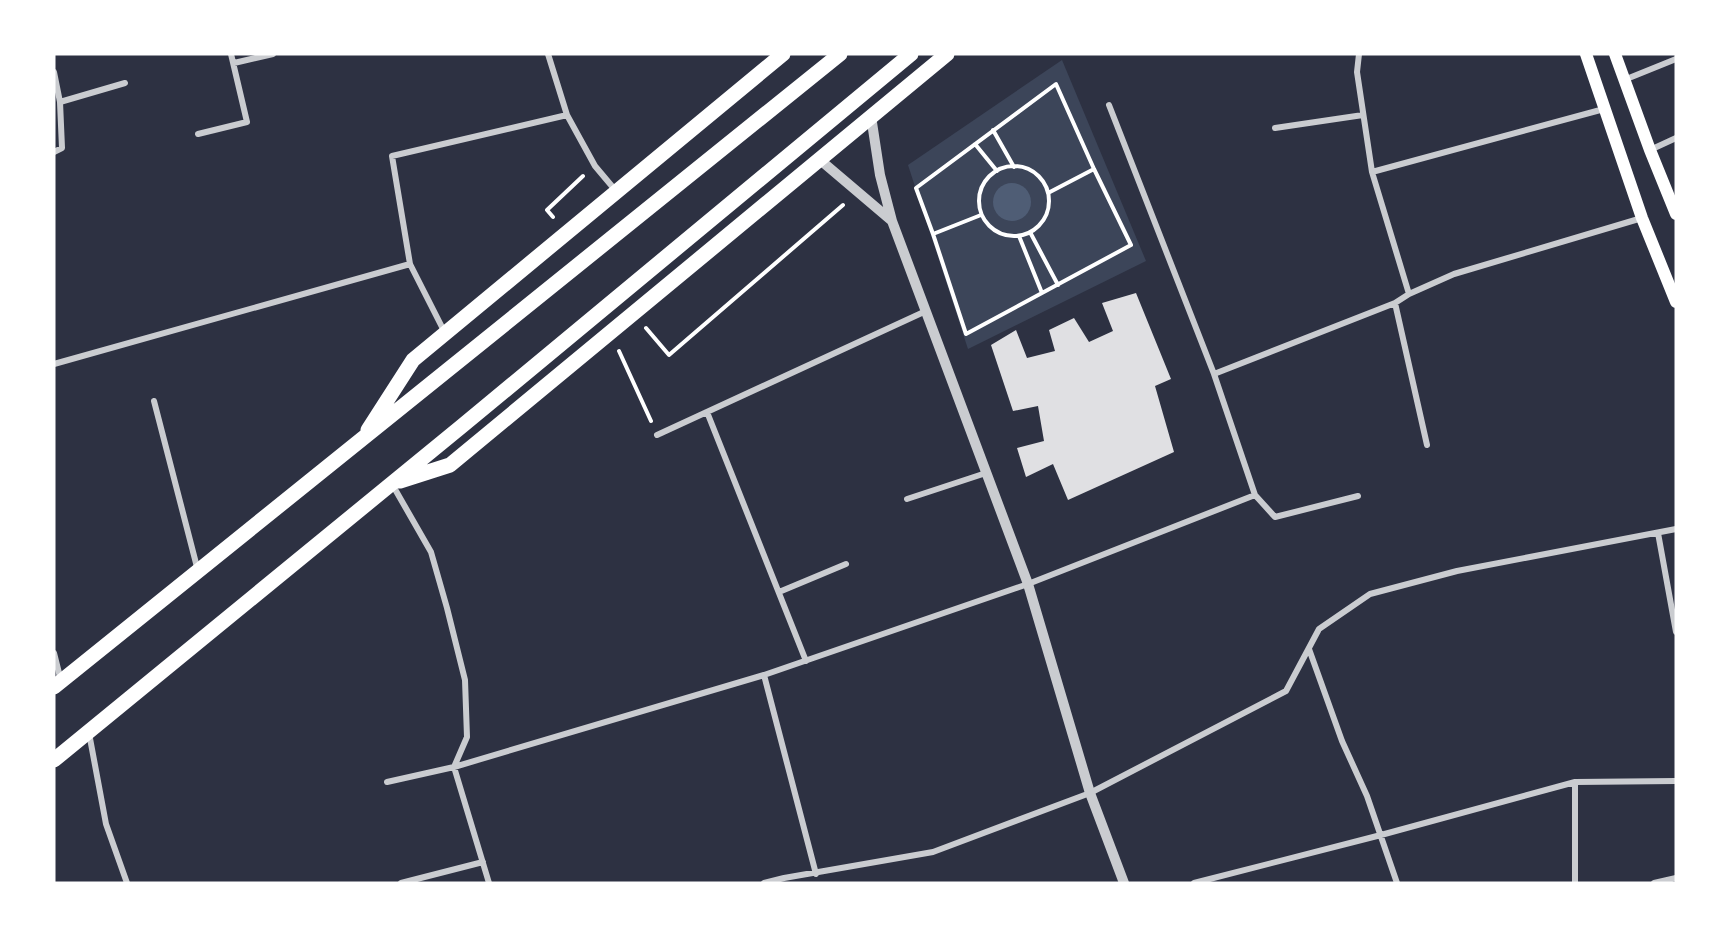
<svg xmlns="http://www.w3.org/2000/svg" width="1730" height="937" viewBox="0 0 1730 937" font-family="Signika,sans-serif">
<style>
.green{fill:#3c4559}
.water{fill:#4f5d75}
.building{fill:#e0e0e3}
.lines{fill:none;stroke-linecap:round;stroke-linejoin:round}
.path{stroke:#fff;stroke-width:4}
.minor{stroke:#caccd0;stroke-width:6}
.tertiary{stroke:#caccd0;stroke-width:10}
.secondary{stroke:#fff;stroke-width:12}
.primary{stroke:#fff;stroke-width:15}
</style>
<rect width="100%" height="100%" fill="#2d3142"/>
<!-- green -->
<path class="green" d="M1062,60L1146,261L968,349L908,165Z"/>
<!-- water -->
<path class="water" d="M993 202a19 19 0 1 1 38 0a19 19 0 1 1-38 0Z"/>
<!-- building -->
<path class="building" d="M1136,293L1171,379L1155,386L1174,452L1068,500L1053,464L1026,477L1017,448L1044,441L1038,406L1013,411L991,345L1016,330L1027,358L1055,351L1049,330L1074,318L1089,342L1113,331L1102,303Z"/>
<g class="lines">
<!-- path -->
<path class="path" d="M1056,84L1094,169L1131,245L966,334L933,234L916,188Z
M993,130L1014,167
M975,144L997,171
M979 201a35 35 0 1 1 70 0a35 35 0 1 1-70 0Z
M1048,193L1094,169
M553,217L547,210L583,176
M1030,232L1058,285
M933,234L981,215
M1019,236L1042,293
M646,328L669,355L843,205
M619,351L651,421"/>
<!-- minor -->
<path class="minor" d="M548,54L567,115L595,166L616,191
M1359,54L1357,72L1372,172L1409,294
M234,63L273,54
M54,72L60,102L62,148L54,152
M1624,80L1676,59
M60,102L125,83
M1109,105L1214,374
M1275,128L1363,115
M198,134L247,122L231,54
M1650,150L1676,138
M1372,172L1604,109
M1395,303L1427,445
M445,333L410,264L392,156L567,115
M54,364L410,264
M154,401L198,571
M707,412L806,661
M657,435L926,311
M392,484L431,552L447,608L465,680L467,737L454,767L489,883
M1255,495L1275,517L1358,496
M907,499L986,473
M1658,533L1676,632
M779,592L846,564
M1309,649L1342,741L1367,796L1397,883
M54,653L61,681
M764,675L816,874
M89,733L106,824L127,883
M387,782L454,767L764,675L1028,584L1255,495L1214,374L1395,303L1409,294L1454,274L1642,218
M401,883L483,862
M764,883L784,878L933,852L1090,793L1286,691L1319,629L1370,594L1457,571L1676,529
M1194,883L1381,835L1575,782L1676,781
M1575,883V782
M1654,883L1676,878"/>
<!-- tertiary -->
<path class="tertiary" d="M871,116L880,175L892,221L1028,584L1090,793L1124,883
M819,159L892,221"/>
<!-- secondary -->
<path class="secondary" d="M1586,54L1642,218L1676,302
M1615,54L1650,150L1676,214"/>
<!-- primary -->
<path class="primary" d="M368,430L413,360L783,54
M400,481L450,465L947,54
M54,687L840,54
M54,760L462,426L911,54"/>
</g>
<!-- border -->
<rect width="1730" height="937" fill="none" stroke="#ffffff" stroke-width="111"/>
</svg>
